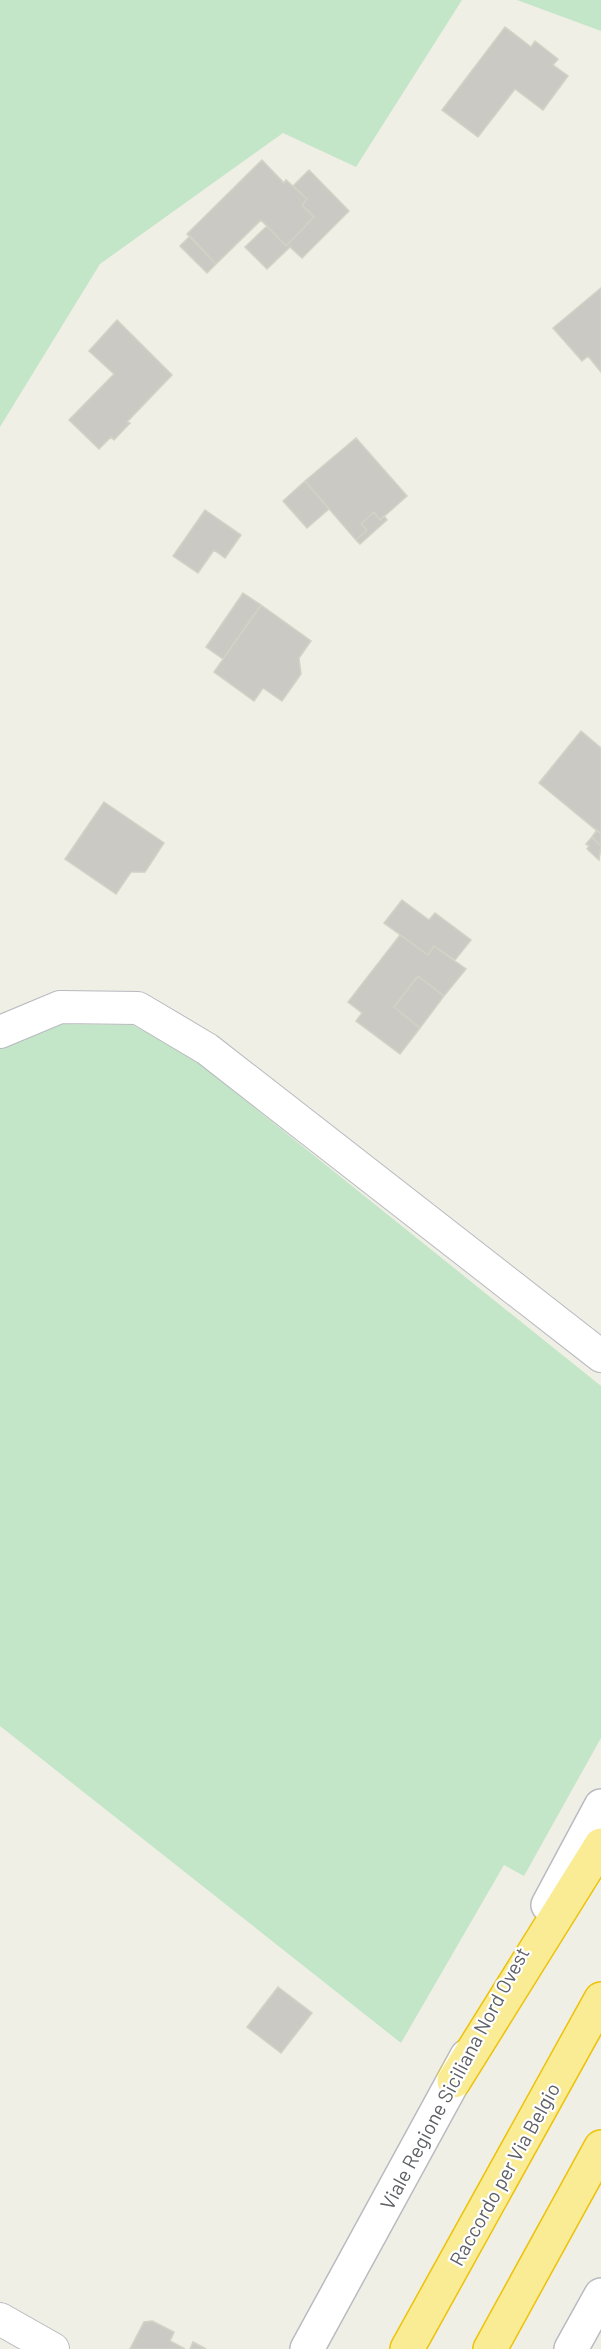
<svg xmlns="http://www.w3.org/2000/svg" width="601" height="2349" viewBox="0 0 601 2349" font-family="Barlow,sans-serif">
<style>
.green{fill:#c4e6c8}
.building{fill:#cbc9c4;stroke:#d4d1c5;stroke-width:1.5}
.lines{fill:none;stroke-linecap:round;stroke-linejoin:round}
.street-casing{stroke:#b8babf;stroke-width:34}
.secondary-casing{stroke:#babbc1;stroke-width:36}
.highway-casing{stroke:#edc209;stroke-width:36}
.street{stroke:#fff;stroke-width:32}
.secondary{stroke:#fff;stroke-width:33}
.highway{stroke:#f9ec94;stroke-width:33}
.labels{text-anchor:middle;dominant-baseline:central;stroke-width:4.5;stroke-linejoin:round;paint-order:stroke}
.street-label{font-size:20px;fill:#5e6066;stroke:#fff}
</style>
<rect width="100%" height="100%" fill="#efefe6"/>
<!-- green -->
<path class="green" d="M0,0H462L356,167L283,133L100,264L0,427Z
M517,0H601V31Z
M63,1024L133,1025L189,1055L601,1386V1738L524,1876L504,1865L401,2043L0,1726V1049Z"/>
<!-- building -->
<path class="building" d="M505,27L531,47L535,41L558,59L553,65L568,76L543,110L515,89L478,137L442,110Z
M262,160L284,183L286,180L307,199L302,205L314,217L286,246L261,220L216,264L187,234Z
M309,170L349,211L302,258L290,247L267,269L245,247L267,226L286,246L314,217L302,205L307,199L293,186Z
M190,236L216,264L207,273L180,246Z
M601,288V372L588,356L582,361L553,328Z
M117,320L172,375L127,422L130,423L114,440L111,437L99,449L69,420L114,374L89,351Z
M356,438L407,496L380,520L374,512L361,524L367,530L356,540L305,481Z
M305,481L329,509L307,528L283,501Z
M205,510L241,535L225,558L214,550L198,573L173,556Z
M374,512L380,520L384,516L387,520L360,544L356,540L367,530L361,524Z
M243,593L261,605L223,659L206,647Z
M261,605L311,641L299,658L301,674L282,701L263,688L254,701L214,672Z
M581,731L601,748V834L539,783Z
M104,802L164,843L145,872H131L116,894L65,859Z
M597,830L601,834V846L592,837Z
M592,837L601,846L599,860L587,849L589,846L586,844Z
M402,900L429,920L435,913L471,940L455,960L434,946L428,955L384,923Z
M400,935L428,955L434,946L466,969L444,996L418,976L394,1007L420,1028L400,1054L356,1021L362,1013L348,1002Z
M418,976L444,996L420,1028L394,1007Z
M278,1987L312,2013L281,2053L247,2027Z
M152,2321L174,2332L170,2341L185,2349H130L144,2322Z
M193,2342L206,2349H190Z"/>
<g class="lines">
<!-- street casing -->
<g class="street-casing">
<path id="street" d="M0,1032L60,1007L138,1008L207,1049L601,1356
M0,2319L53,2349"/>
</g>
<!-- secondary casing -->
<g class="secondary-casing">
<path id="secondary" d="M548,1905L601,1806
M307,2349L467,2056
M571,2349L601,2295"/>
</g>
<!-- highway casing -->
<g class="highway-casing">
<path id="highway" d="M454,2081L601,1845
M407,2349L601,1999
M490,2349L601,2147"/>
</g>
<!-- street -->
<use href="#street" class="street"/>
<!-- secondary -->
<use href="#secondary" class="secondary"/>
<!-- highway -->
<use href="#highway" class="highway"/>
</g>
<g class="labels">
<!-- street labels -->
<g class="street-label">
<text transform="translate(454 2078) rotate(-62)">Viale Regione Siciliana Nord Ovest</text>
<text transform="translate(504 2174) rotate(-61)">Raccordo per Via Belgio</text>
</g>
</g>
</svg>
